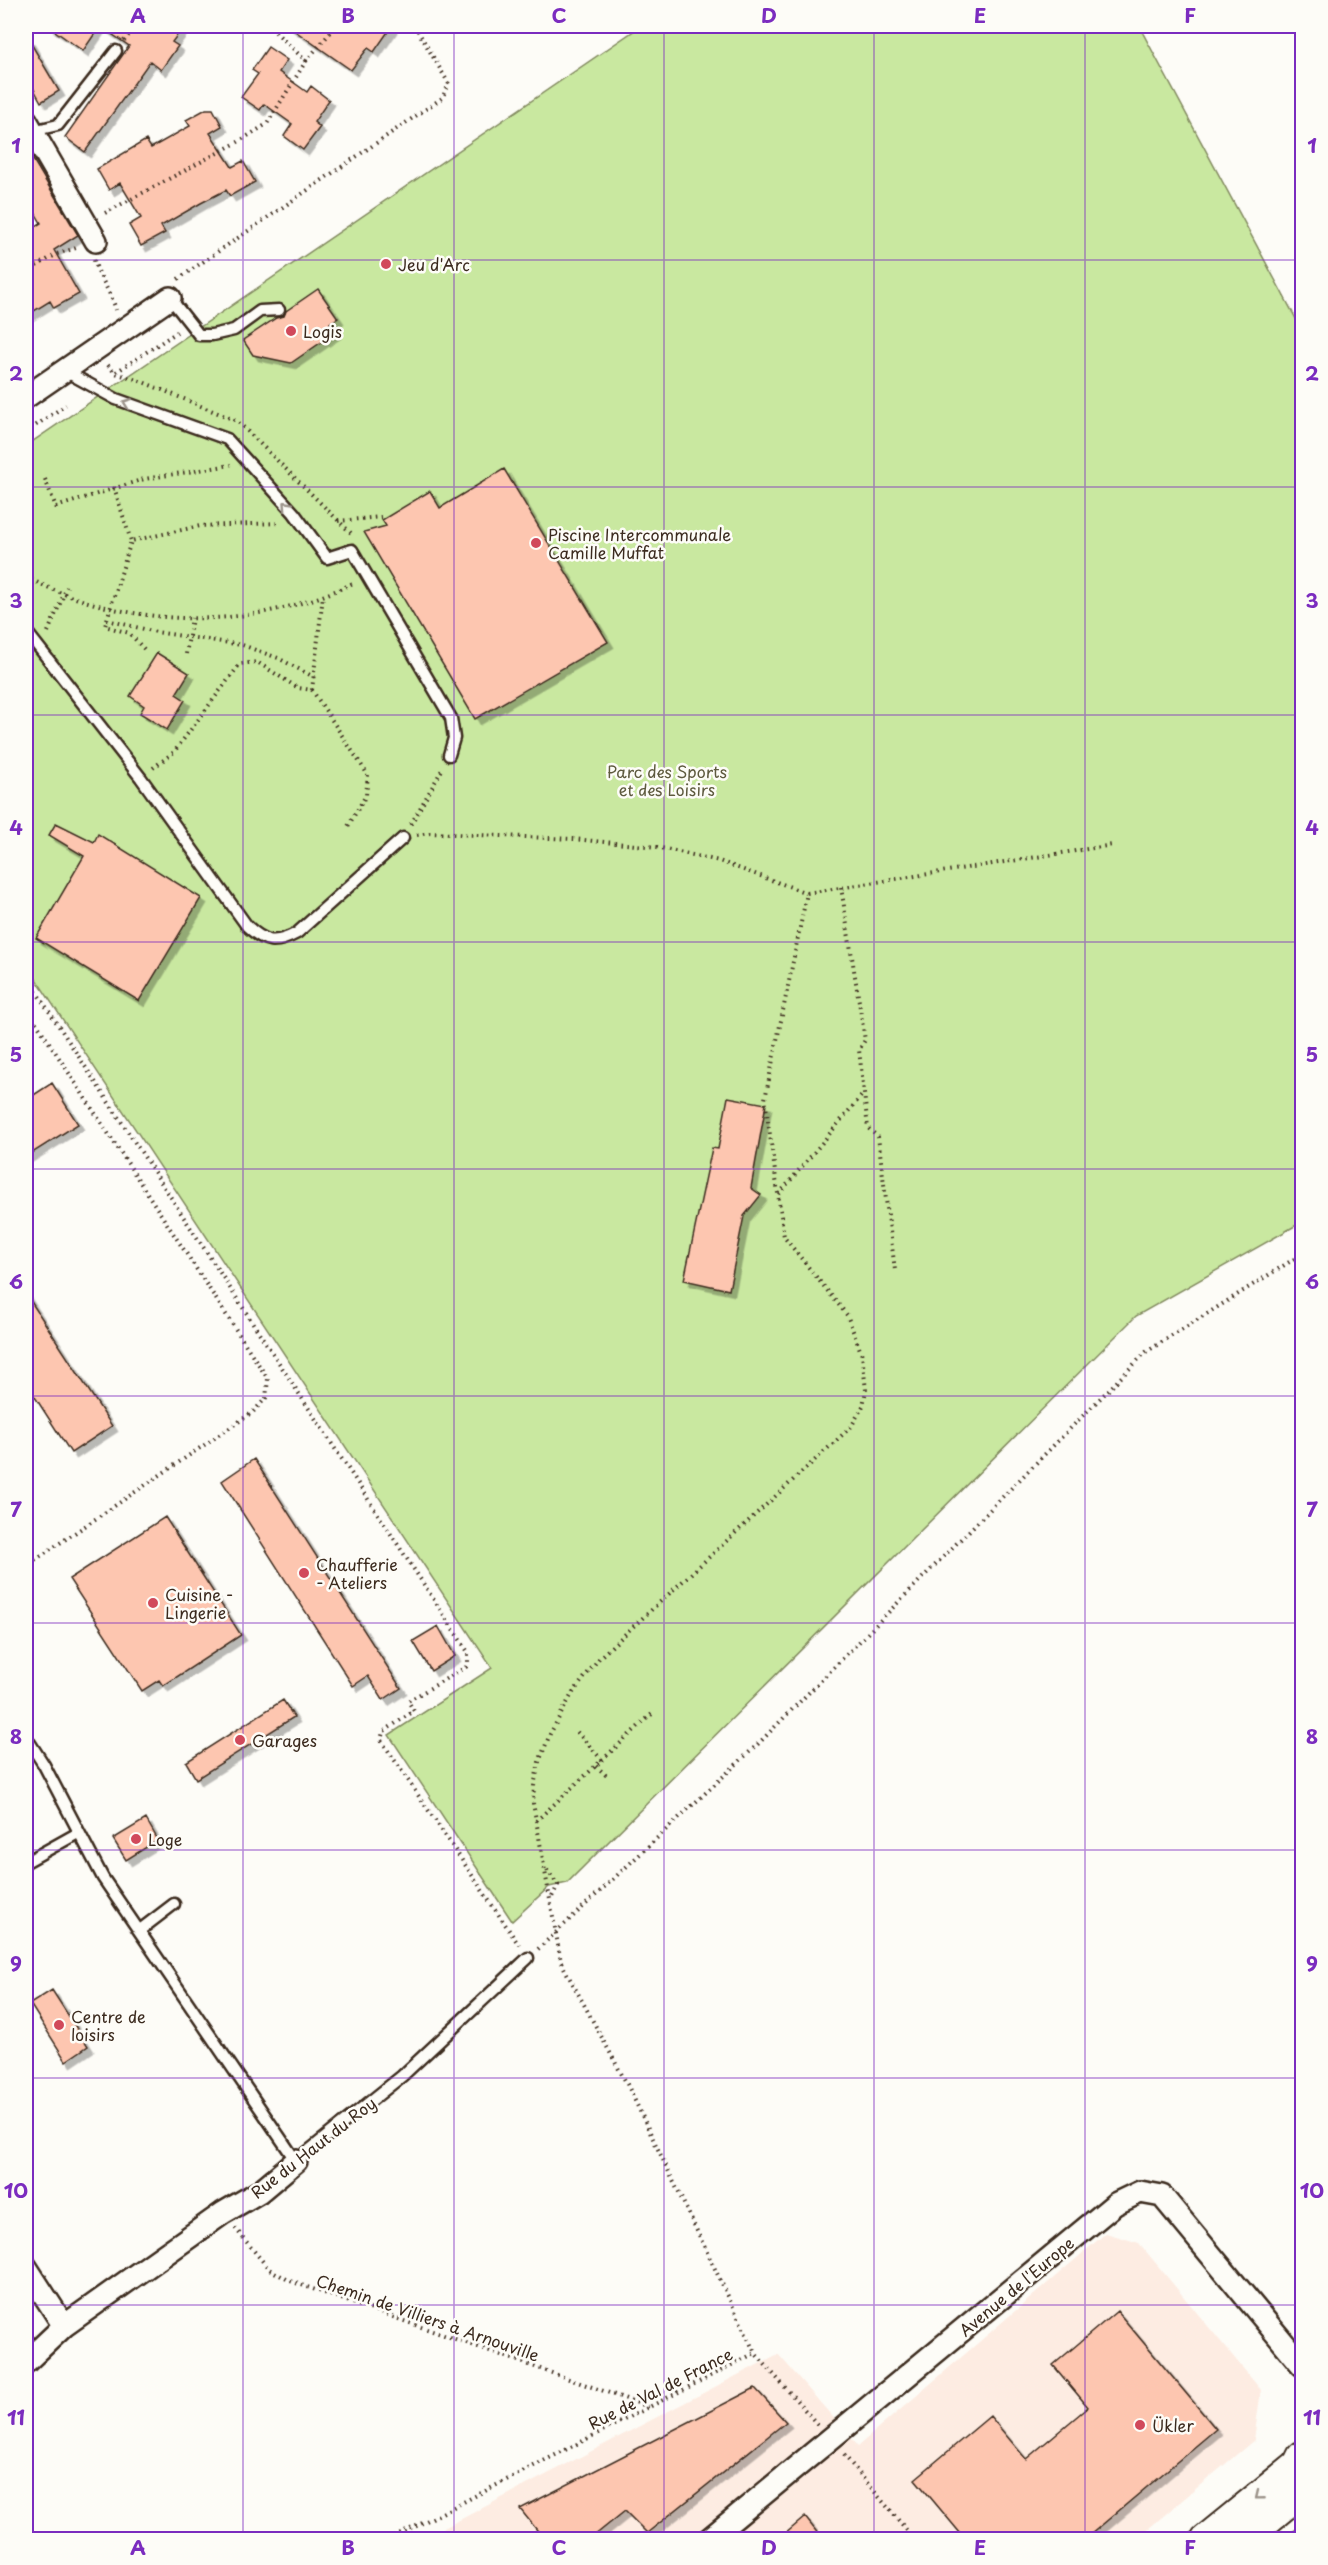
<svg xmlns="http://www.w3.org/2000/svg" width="1328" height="2565" viewBox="0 0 1328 2565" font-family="'Playpen Sans',sans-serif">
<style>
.built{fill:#fdece2}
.green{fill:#c9e8a0;stroke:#82895f;stroke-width:1.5}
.building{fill:#fdc6b0;stroke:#3b2a1e;stroke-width:1.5;filter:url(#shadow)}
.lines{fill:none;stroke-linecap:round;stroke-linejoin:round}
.service-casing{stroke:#3b2a1e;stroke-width:15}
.minor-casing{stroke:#3b2a1e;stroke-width:26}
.secondary-casing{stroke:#3b2a1e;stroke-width:34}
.path{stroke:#3b2a1e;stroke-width:4;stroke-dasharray:1.5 4.5;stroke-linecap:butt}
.service{stroke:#fdfcf7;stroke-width:10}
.minor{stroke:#fdfcf7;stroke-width:21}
.secondary{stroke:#fdfcf7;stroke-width:30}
.oneway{stroke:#9c938a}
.grid{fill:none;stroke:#7b2cbf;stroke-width:1.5;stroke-opacity:0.55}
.poi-dot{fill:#d1495b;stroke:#fdfcf7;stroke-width:2}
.labels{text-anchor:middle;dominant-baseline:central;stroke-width:5;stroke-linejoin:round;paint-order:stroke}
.poi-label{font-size:16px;fill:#3b2a1e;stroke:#fdfcf7;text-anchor:start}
.park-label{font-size:16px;fill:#5e5a3e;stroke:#fdfcf7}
.street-label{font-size:16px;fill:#3b2a1e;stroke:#fdfcf7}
.neatline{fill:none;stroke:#7b2cbf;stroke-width:2}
.grid-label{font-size:20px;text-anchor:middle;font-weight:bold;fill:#7b2cbf}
</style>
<defs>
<filter id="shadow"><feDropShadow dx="5.5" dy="5.5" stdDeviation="0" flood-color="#0004"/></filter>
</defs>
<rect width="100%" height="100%" fill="#fdfcf7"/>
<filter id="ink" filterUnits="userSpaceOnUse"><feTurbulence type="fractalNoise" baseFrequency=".0167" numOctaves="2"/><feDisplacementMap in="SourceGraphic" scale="12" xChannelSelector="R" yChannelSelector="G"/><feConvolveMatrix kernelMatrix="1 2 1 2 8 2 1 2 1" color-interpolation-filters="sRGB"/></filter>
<g filter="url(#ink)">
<!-- built -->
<path class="built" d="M1106,2233L1139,2243L1261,2390L1254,2440L1136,2539L421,2540L778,2354L858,2446Z"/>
<!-- green -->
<path class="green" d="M641,26H1139L1302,330V1222L1136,1316L567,1883L549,1887L512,1921L389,1735L492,1668L26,964V446Z
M1302,2524V2539H1283Z"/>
<!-- building -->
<path class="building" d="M48,26H100L83,51Z
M100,26H184L172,42L178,46L161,70L150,61L85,152L65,137L129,46Z
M288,26H392L374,52L368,48L351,70Z
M26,35L59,91L41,102L26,75Z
M268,47L287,60L279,72L307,92L311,86L329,100L314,122L320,127L303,150L284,136L292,124L264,104L260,110L241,97L258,74L252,70Z
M206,109H213L222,126L210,133L232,167L243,161L255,182L230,196L226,190L201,203L161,226L165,233L141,246L129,225L141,218L120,183L109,190L97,169L146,140L151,148L190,126L186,120Z
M26,148L78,235L54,250L79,294L54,308L50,301L26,316V232L41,223L26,197Z
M318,289L338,318L330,323L336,332L291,363L253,355L243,340L276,318L284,316L286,311Z
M504,469L608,642L475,719L364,532L386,526L382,520L430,491L440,508Z
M157,653L189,673L176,694L185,700L167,730L140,713L144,706L130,696Z
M56,823L94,842L98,834L201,898L139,1001L36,938L84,856L49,835Z
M52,1083L78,1124L26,1157V1100Z
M728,1097L766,1104L751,1188L761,1195L744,1216L729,1290L684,1280L712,1148L718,1149Z
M26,1294L112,1426L71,1453L26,1383Z
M254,1459L401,1688L383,1700L368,1676L353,1686L222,1481Z
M165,1517L241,1635L163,1686L159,1680L142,1691L69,1579Z
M438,1626L455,1656L431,1671L413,1641Z
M283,1700L294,1717L196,1779L186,1762Z
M146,1819L158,1840L126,1860L113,1839Z
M52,1990L88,2046L66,2061L30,2004Z
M1117,2311L1216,2429L1084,2540H966L915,2479L990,2416L1026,2459L1088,2407L1053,2365Z
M755,2388L786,2422L647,2533L625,2511L589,2540H545L520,2509Z
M805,2517L823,2540H778Z"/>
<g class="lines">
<!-- service casing -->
<g class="service-casing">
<path id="service" d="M32,131L58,125L116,51
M170,298L199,335H212L234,330L260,311L279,310
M65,371L116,399L227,439L294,513L327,558L352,550L451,718L454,738L449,755
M26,631L141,778L247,926C265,943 275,945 297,933L403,838
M26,1737L44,1765L103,1878L296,2161L402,2076L528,1958
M26,1862L78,1833
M140,1930L174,1904"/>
</g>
<!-- minor casing -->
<g class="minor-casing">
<path id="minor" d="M26,120L96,241
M26,397L170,298
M26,2267L64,2326
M26,2362L64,2326L223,2213L259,2192L296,2161
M708,2540L1115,2204L1140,2192L1162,2196L1302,2365"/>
</g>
<!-- secondary casing -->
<g class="secondary-casing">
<path id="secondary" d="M1206,2540L1298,2465L1302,2457
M1242,2540L1302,2490"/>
</g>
<!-- path -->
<path class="path" d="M124,41L136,26
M306,61L336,26
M105,213L238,142L267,124L306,61L269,26
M94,260C99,278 111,292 116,310
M26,272L57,254L76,248
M178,279L442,98L449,84L415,26
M108,365L115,373L143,382L237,421L353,535
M116,372L177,332
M26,432L66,405
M45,479L56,507L144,479L231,465
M114,487L131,541
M338,521L381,517
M26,577C128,629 249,633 353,583
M107,620L156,632L242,645L278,658L314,677
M48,632L67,587
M144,649L129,633L105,626L131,541L200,526L280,523
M186,654L192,618
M312,690L323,596
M153,768L174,752L240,664L257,662L298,688L312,690L368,775L366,795L347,828
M411,824L443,768
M417,835L430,833L573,839L657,847L719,861L807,893L765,1099L784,1237L847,1315L862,1355L866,1390L863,1406L851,1427L600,1657L572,1694L550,1734L539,1762L534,1786L533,1803L561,1962L627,2084L755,2353
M841,887L865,1040L859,1050L868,1128L878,1137L895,1270
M807,893L1113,845
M26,976L468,1652V1662L466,1667L408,1701L414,1711L383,1732L381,1740L519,1945
M26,1007L268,1379L266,1398L253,1412L26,1566
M779,1194L863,1094
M577,1732L602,1760
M596,1766L609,1778
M536,1821L653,1713
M547,1870L558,1885L551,1899
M538,1949L757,1745L1146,1352L1302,1254
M235,2228L269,2269L290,2281L649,2407
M844,2455L915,2540
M389,2540L755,2353L818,2425"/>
<!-- service -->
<use href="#service" class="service"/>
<!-- minor -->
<use href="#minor" class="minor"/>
<!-- secondary -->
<use href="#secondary" class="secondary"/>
</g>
<!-- one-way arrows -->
<defs><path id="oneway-chevron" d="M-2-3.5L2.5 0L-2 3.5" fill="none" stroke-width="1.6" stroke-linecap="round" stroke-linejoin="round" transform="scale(1.5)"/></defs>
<g class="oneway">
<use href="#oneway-chevron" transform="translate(127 403) rotate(-160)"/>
<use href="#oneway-chevron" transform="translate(287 505) rotate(-133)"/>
<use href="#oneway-chevron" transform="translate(1259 2496) rotate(141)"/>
</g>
</g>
<!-- grid -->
<path class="grid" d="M243,26V2540M454,26V2540M664,26V2540M874,26V2540M1085,26V2540M26,260H1302M26,487H1302M26,715H1302M26,942H1302M26,1169H1302M26,1396H1302M26,1623H1302M26,1850H1302M26,2078H1302M26,2305H1302"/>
<!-- markers -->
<g class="poi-dot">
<circle cx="386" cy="264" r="6"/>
<circle cx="291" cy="331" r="6"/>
<circle cx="536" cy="543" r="6"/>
<circle cx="304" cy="1573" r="6"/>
<circle cx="153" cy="1603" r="6"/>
<circle cx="240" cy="1740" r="6"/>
<circle cx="136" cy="1839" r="6"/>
<circle cx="59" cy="2025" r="6"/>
<circle cx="1140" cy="2425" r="6"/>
</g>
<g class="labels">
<!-- poi labels -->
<g class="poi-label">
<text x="398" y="264">Jeu d'Arc</text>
<text x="303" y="331">Logis</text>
<text x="548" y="534">Piscine Intercommunale<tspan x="548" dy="18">Camille Muffat</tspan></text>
<text x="316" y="1564">Chaufferie<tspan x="316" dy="18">- Ateliers</tspan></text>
<text x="165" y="1594">Cuisine -<tspan x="165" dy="18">Lingerie</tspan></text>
<text x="252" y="1740">Garages</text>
<text x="148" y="1839">Loge</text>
<text x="71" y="2016">Centre de<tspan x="71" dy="18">loisirs</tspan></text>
<text x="1152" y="2425">Ükler</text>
</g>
<!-- park labels -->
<g class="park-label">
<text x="667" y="771">Parc des Sports<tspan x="667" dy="18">et des Loisirs</tspan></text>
</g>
<!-- street labels -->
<g class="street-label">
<text transform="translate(313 2147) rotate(-38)">Rue du Haut du Roy</text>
<text transform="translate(1016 2286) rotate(-40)">Avenue de l'Europe</text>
<text transform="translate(428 2317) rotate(19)">Chemin de Villiers à Arnouville</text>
<text transform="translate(660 2388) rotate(-27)">Rue de Val de France</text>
</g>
</g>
<!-- margin -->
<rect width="1328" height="2565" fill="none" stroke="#fdfcf7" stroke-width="66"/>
<rect x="33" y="33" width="1262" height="2499" class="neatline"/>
<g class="grid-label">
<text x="138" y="23">A</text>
<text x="348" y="23">B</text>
<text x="559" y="23">C</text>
<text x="769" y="23">D</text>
<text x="980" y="23">E</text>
<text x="1190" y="23">F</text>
<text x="16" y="153">1</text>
<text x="1312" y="153">1</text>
<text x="16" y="381">2</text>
<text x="1312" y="381">2</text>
<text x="16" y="608">3</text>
<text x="1312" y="608">3</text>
<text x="16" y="835">4</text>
<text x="1312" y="835">4</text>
<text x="16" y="1062">5</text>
<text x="1312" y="1062">5</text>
<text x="16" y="1289">6</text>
<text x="1312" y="1289">6</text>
<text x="16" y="1517">7</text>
<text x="1312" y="1517">7</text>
<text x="16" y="1744">8</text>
<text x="1312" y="1744">8</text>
<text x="16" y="1971">9</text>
<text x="1312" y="1971">9</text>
<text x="16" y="2198">10</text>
<text x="1312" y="2198">10</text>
<text x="16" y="2425">11</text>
<text x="1312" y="2425">11</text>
<text x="138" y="2555">A</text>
<text x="348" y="2555">B</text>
<text x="559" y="2555">C</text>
<text x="769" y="2555">D</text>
<text x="980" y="2555">E</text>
<text x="1190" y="2555">F</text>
</g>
</svg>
